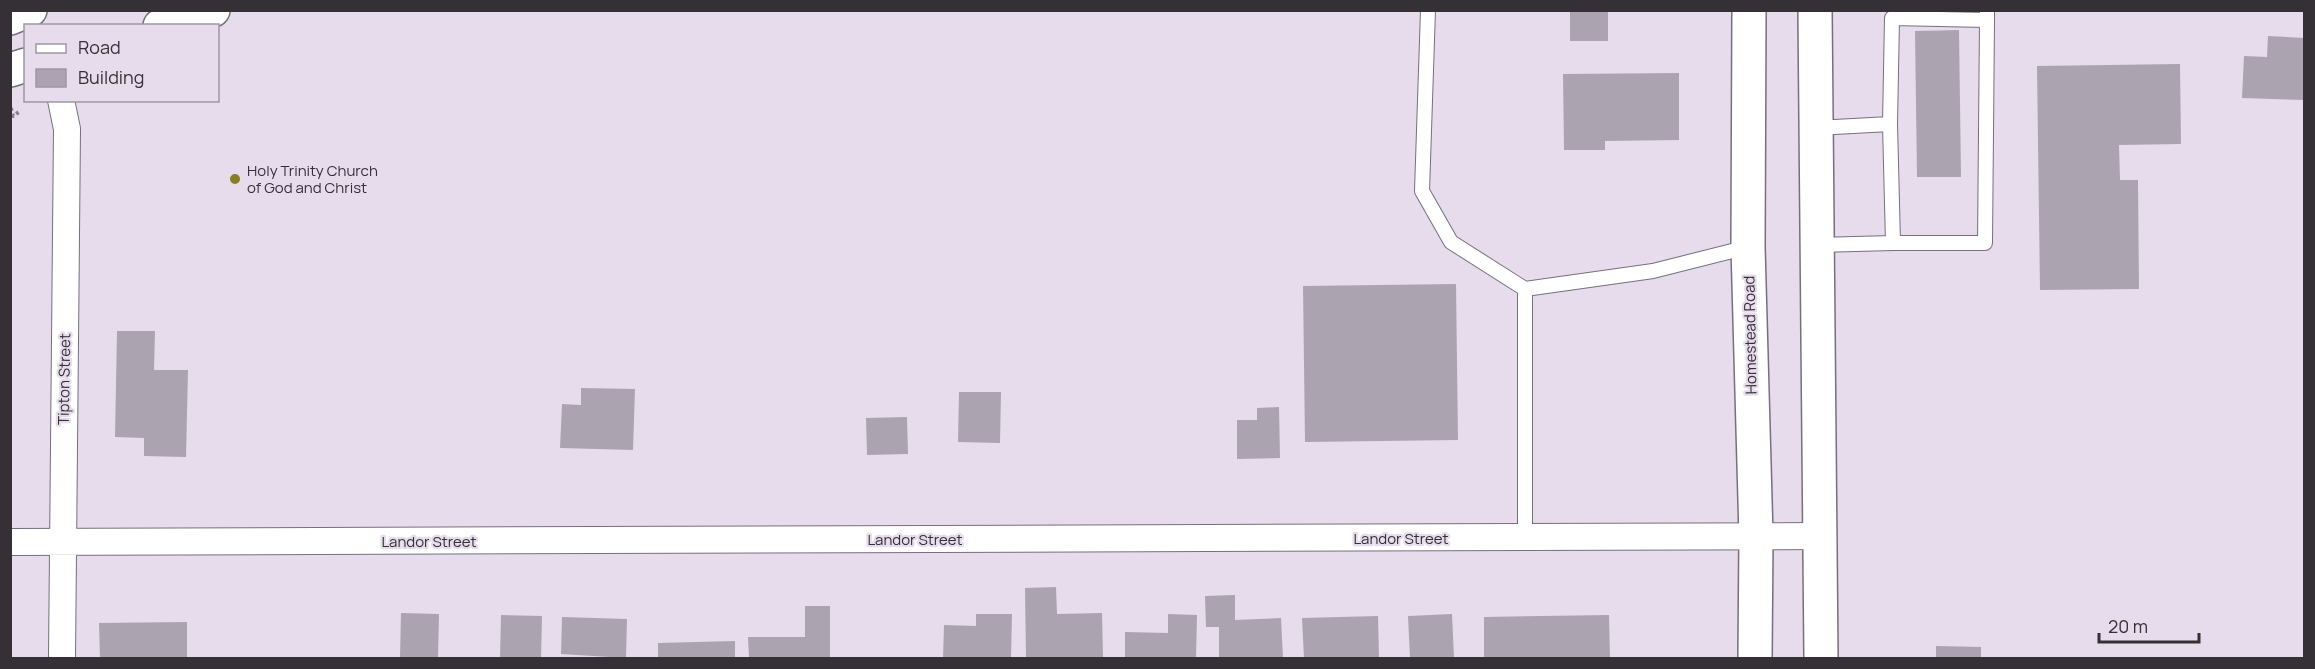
<svg xmlns="http://www.w3.org/2000/svg" width="2315" height="669" viewBox="0 0 2315 669" font-family="Manrope,sans-serif">
<style>
.building{fill:#aca3b1}
.lines{fill:none;stroke-linecap:round;stroke-linejoin:round}
.service-casing{stroke:#786f7d;stroke-width:16}
.minor-casing{stroke:#786f7d;stroke-width:28}
.secondary-casing{stroke:#786f7d;stroke-width:36}
.path{stroke:#87808b;stroke-width:4;stroke-dasharray:3 3;stroke-linecap:butt}
.service{stroke:#fff;stroke-width:14}
.minor{stroke:#fff;stroke-width:26}
.secondary{stroke:#fff;stroke-width:33}
.poi-dot{fill:#867e24;stroke:#e6dceb;stroke-width:2}
.labels{text-anchor:middle;dominant-baseline:central;stroke-width:4.5;stroke-linejoin:round;paint-order:stroke}
.poi-label{font-size:15px;fill:#343036;stroke:#e6dceb;text-anchor:start}
.street-label{font-size:15px;fill:#343036;stroke:#e6dceb}
</style>
<rect width="100%" height="100%" fill="#e6dceb"/>
<!-- building -->
<path class="building" d="M1570,10H1608V41H1570Z
M1959,30L1961,177H1917L1915,31Z
M2268,36L2304,38V100L2242,98L2244,56L2267,57Z
M2180,64L2181,144L2119,145L2120,180H2138L2139,289L2040,290L2037,66Z
M1679,73V140L1605,141V150H1564L1563,74Z
M1456,284L1458,440L1305,442L1303,286Z
M117,331H155L154,370H188L186,457L144,456V438L115,437Z
M581,388L635,389L633,450L560,448L562,404L581,405Z
M959,392H1001L1000,443L958,442Z
M1279,407L1280,458L1237,459V420H1257V408Z
M907,417L908,454L867,455L866,418Z
M1056,587L1057,614L1102,613L1103,658H1026L1025,588Z
M1235,595V620L1281,618L1283,658H1219V627H1206L1205,596Z
M805,606H830V658H749L748,637H805Z
M401,613L439,614L438,658H400Z
M976,614H1012L1011,658H943L944,625L976,626Z
M1168,614L1197,615L1196,658H1125V632L1168,633Z
M1452,614L1454,658H1410L1408,616Z
M501,615L542,616L541,658H500Z
M1609,615L1610,658H1484V617Z
M1378,616L1379,658H1304L1302,618Z
M562,617L627,619L626,658L561,654Z
M187,622V658H100L99,623Z
M735,641V658H658V643Z
M1936,646L1981,647V658H1936Z"/>
<g class="lines">
<!-- service casing -->
<g class="service-casing">
<path id="service" d="M1428,10L1422,191L1451,242L1525,289V537
M1816,128L1890,124
M1893,243H1985L1987,20
M1817,245L1893,243L1890,124L1892,18L1987,20V10
M1525,289L1653,271L1748,247"/>
</g>
<!-- minor casing -->
<g class="minor-casing">
<path id="minor" d="M61,100L67,129L62,658
M10,542L1819,536"/>
</g>
<!-- secondary casing -->
<g class="secondary-casing">
<path id="secondary" d="M1749,10L1748,247L1756,536L1755,658
M1815,10L1821,658
M10,18L30,10
M160,26L213,10
M10,70L26,65"/>
</g>
<!-- path -->
<path class="path" d="M11,108L13,116L19,112"/>
<!-- service -->
<use href="#service" class="service"/>
<!-- minor -->
<use href="#minor" class="minor"/>
<!-- secondary -->
<use href="#secondary" class="secondary"/>
</g>
<!-- markers -->
<circle class="poi-dot" cx="235" cy="179" r="6"/>
<g class="labels">
<!-- poi labels -->
<g class="poi-label">
<text x="247" y="170">Holy Trinity Church<tspan x="247" dy="17">of God and Christ</tspan></text>
</g>
<!-- street labels -->
<g class="street-label">
<text transform="translate(1750 335) rotate(-91)">Homestead Road</text>
<text transform="translate(64 379) rotate(-89)">Tipton Street</text>
<text x="1401" y="538">Landor Street</text>
<text x="915" y="539">Landor Street</text>
<text x="429" y="541">Landor Street</text>
</g>
</g>
<!-- border -->
<rect width="2315" height="669" fill="none" stroke="#343036" stroke-width="24"/>
<!-- legend -->
<rect x="24" y="24" width="195" height="78" fill="#e6dceb" stroke="#9f97a3" stroke-width="1.5"/>
<rect x="36" y="44" width="30" height="9" fill="#ffffff" stroke="#9f97a3" stroke-width="1.5"/>
<text x="78" y="54" font-size="18" fill="#343036">Road</text>
<rect x="36" y="69" width="30" height="18" fill="#aca3b1" stroke="#9f97a3" stroke-width="1.5"/>
<text x="78" y="84" font-size="18" fill="#343036">Building</text>
<!-- scale -->
<path d="M2099 633v9h100v-9" fill="none" stroke="#343036" stroke-width="3"/>
<text x="2108" y="633" font-size="18" fill="#343036" stroke="#e6dceb" stroke-width="4.5" paint-order="stroke">20 m</text>
</svg>
